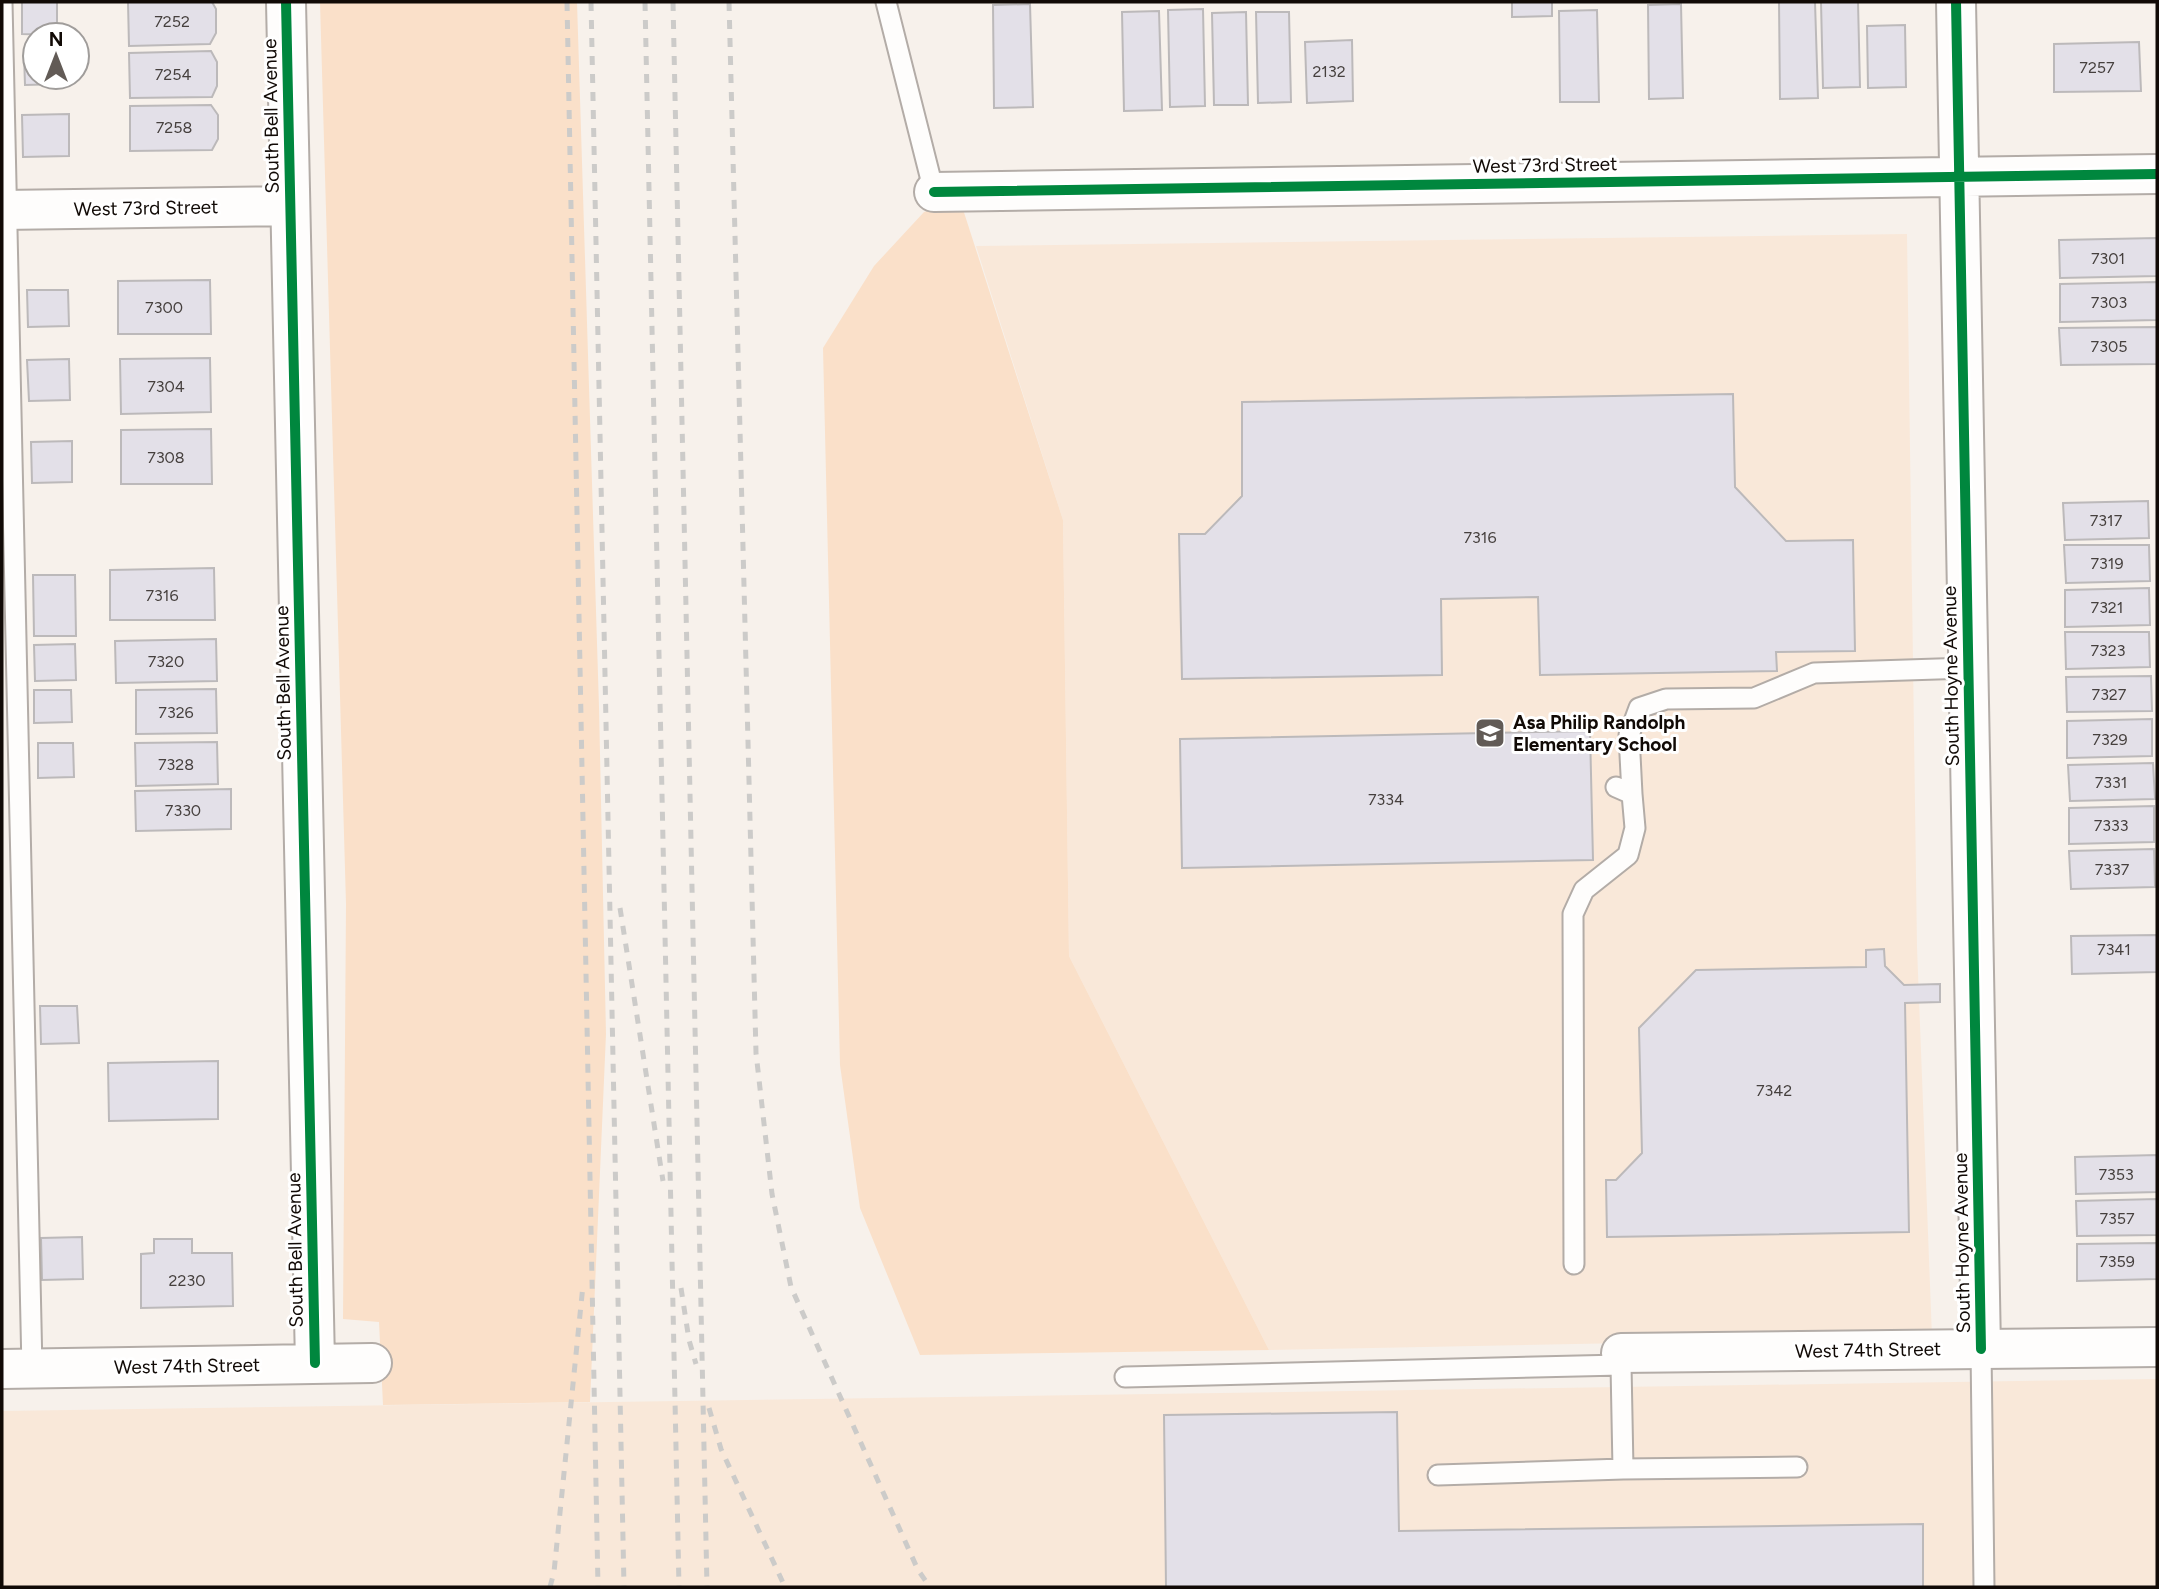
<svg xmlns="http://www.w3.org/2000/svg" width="2159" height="1589" viewBox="0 0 2159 1589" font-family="Figtree,sans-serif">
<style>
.built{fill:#f9e8d9}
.green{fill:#fae0c9}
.building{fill:#e3e0e8;stroke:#bcb9ba;stroke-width:2}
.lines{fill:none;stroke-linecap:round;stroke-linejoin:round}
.service-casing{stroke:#b3aca7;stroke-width:23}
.minor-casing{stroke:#b3aca7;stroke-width:42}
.tertiary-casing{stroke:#b3aca7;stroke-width:42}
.service{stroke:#fefdfc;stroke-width:19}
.minor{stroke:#fefdfc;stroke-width:38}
.tertiary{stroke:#fefdfc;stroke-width:38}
.rail{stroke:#cccbc9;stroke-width:5;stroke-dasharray:9 9;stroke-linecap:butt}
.cycleway-casing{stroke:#fff;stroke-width:15}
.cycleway{stroke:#00873e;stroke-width:10}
.labels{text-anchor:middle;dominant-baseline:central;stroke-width:6;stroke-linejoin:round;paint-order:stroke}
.number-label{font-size:16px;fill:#46403e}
.street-label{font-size:19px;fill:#110a06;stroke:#fff}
.poi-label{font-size:19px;font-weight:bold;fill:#110a06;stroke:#fff;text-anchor:start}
</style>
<rect width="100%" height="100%" fill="#f7f1eb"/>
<!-- built -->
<path class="built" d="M1907,234L1917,947L1932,1337L1269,1350L1069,956L1063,520L976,246Z
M2157,1379V1587H2V1411Z"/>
<!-- green -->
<path class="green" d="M320,2H577L599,707L606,1034L590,1402L383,1405L379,1322L343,1319L346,904Z
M960,200L1063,520L1069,956L1269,1350L920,1355L860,1208L840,1065L823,348L874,266L924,212Z"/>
<!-- building -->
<path class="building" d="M22,2H57V35L22,34Z
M128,2H212L216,9V33L210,44L129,46Z
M1512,2H1552V16L1512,17Z
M1779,2H1815L1818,98L1780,99Z
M1821,2H1858L1860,87L1823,88Z
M1030,4L1033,107L994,108L993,5Z
M1681,4L1683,98L1649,99L1648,5Z
M1203,9L1205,106L1170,107L1168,10Z
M1597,10L1599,102H1560L1559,11Z
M1159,11L1162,110L1124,111L1122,12Z
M1246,12L1248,105H1214L1212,13Z
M1256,12H1289L1291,102L1258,103Z
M1905,25L1906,87L1868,88L1867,26Z
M1352,40L1353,101L1307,103L1305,42Z
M2139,42L2141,91L2054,92V44Z
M211,51L217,62V86L212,97L130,98L129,53Z
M24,55H35V77H62V84L25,85Z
M211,105L218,115V139L212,150L130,151V106Z
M69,114V156L23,157L22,115Z
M2157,238V276L2060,278L2059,240Z
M210,280L211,334H118V281Z
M2157,282V320L2060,322V284Z
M27,290H68L69,326L28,327Z
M2157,327V364L2061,365L2059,328Z
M210,358L211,412L121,414L120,359Z
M69,359L70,400L29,401L27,360Z
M1733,394L1735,487L1786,541L1853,540L1855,651L1776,652L1777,671L1540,675L1538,597L1441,599L1442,675L1182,679L1179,534H1205L1242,496V402Z
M211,429L212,484H121V430Z
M72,441V482L32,483L31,442Z
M2148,501L2149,538L2065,540L2063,503Z
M2064,545H2149L2150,581L2066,583Z
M214,568L215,620H110V570Z
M33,575H75L76,636H34Z
M2149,588L2150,625L2065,627V590Z
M2065,632H2149L2150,667L2066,669Z
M216,639L217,681L116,683L115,641Z
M75,644L76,680L35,681L34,645Z
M2151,676L2152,711L2067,712L2066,677Z
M216,689L217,733L136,734V690Z
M34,690H71L72,722L34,723Z
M2152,719V756L2067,758V721Z
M1590,731L1593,860L1182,868L1180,739Z
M217,742L218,784L136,786L135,743Z
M38,743H73L74,777L38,778Z
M2153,763L2155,799L2070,801L2068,765Z
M231,789V829L136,831L135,791Z
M2154,806V842L2069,844V808Z
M2154,849L2155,887L2071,889L2069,851Z
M2157,935V972L2072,974L2071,936Z
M1884,949L1885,966L1904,985L1940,984V1002L1905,1003L1909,1232L1607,1237L1606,1180H1616L1642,1153L1639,1028L1696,970L1866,967V950Z
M40,1006H77L79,1043L41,1044Z
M218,1061V1119L109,1121L108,1063Z
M2157,1155V1192L2076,1194L2075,1157Z
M2157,1199V1235L2077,1236L2076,1201Z
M82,1237L83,1279L42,1280L41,1238Z
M154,1239H192V1253H232L233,1306L141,1308V1254L154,1253Z
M2157,1243V1279L2077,1281V1244Z
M1397,1412L1399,1531L1923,1524V1587H1166L1164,1415Z"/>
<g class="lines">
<!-- service casing -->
<g class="service-casing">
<path id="service" d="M2,2L32,1369
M886,2L934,192
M1632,794L1629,735L1639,708L1666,699L1754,698L1814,673L1968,668
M1574,1264L1573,914L1584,890L1628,855L1635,828L1632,794L1616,787
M1981,1349L1984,1587
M1125,1377L1621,1365L1623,1469L1438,1475
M1623,1469L1797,1467"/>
</g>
<!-- minor casing -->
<g class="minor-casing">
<path id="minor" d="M286,2L315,1363
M934,192L2157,174
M2,210L290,206
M1621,1353L1981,1349L1956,2
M2,1369L372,1363"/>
</g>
<!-- tertiary casing -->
<g class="tertiary-casing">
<path id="tertiary" d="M1981,1349L2157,1347"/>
</g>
<!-- service -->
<use href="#service" class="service"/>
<!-- minor -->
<use href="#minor" class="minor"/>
<!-- tertiary -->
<use href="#tertiary" class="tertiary"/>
<!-- rail -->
<path class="rail" d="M567,2L598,1587
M591,2L624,1587
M645,2L679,1587
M673,2L707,1587
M729,2L756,1053L772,1194L791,1287L918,1570L930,1587
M620,908L663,1181
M681,1288L689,1340L696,1364
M709,1408L721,1449L785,1587
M550,1587L554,1572L583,1285"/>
<!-- cycleway casing -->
<g class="cycleway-casing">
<path id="cycleway" d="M286,2L315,1363
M1956,2L1981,1349
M934,192L2157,174"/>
</g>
<!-- cycleway -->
<use href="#cycleway" class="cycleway"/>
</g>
<!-- icons -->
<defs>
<g id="school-square" transform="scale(1.575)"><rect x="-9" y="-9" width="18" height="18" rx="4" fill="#625b56" stroke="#fff"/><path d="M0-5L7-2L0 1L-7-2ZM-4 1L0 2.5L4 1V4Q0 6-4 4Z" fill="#fff"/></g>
</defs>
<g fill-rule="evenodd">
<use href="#school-square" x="1490" y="733"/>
</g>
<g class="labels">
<!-- number labels -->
<g class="number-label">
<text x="172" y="21">7252</text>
<text x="2097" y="67">7257</text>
<text x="1329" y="71">2132</text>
<text x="173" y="74">7254</text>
<text x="174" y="127">7258</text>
<text x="2108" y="258">7301</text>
<text x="2109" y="302">7303</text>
<text x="164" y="307">7300</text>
<text x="2109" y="346">7305</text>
<text x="166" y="386">7304</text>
<text x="166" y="457">7308</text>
<text x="2106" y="520">7317</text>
<text x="1480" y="537">7316</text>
<text x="2107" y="563">7319</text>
<text x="162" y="595">7316</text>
<text x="2107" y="607">7321</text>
<text x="2108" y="650">7323</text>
<text x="166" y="661">7320</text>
<text x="2109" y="694">7327</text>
<text x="176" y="712">7326</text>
<text x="2110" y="739">7329</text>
<text x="176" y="764">7328</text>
<text x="2111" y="782">7331</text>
<text x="1386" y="799">7334</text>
<text x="183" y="810">7330</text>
<text x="2111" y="825">7333</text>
<text x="2112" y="869">7337</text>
<text x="2114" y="949">7341</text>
<text x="1774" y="1090">7342</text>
<text x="2116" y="1174">7353</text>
<text x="2117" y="1218">7357</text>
<text x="2117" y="1261">7359</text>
<text x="187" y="1280">2230</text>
</g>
<!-- street labels -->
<g class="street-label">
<text transform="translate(271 116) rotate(-91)">South Bell Avenue</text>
<text transform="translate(1545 165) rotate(-1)">West 73rd Street</text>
<text transform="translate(146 208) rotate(-1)">West 73rd Street</text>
<text transform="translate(1951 676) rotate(-91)">South Hoyne Avenue</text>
<text transform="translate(283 683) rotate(-91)">South Bell Avenue</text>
<text transform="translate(1962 1243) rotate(-91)">South Hoyne Avenue</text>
<text transform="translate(295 1250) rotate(-91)">South Bell Avenue</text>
<text transform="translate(1868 1350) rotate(-1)">West 74th Street</text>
<text transform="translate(187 1366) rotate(-1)">West 74th Street</text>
</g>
<!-- poi labels -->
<g class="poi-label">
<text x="1513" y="722">Asa Philip Randolph<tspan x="1513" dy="22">Elementary School</tspan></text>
</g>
</g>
<!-- border -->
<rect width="2159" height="1589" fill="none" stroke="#110a06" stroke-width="7"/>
<!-- north arrow -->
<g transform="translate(56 56)"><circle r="33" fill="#ffffff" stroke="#a09d9b" stroke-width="2"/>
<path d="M0-5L12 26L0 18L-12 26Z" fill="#625b56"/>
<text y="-10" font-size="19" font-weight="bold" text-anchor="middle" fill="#110a06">N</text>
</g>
</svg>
